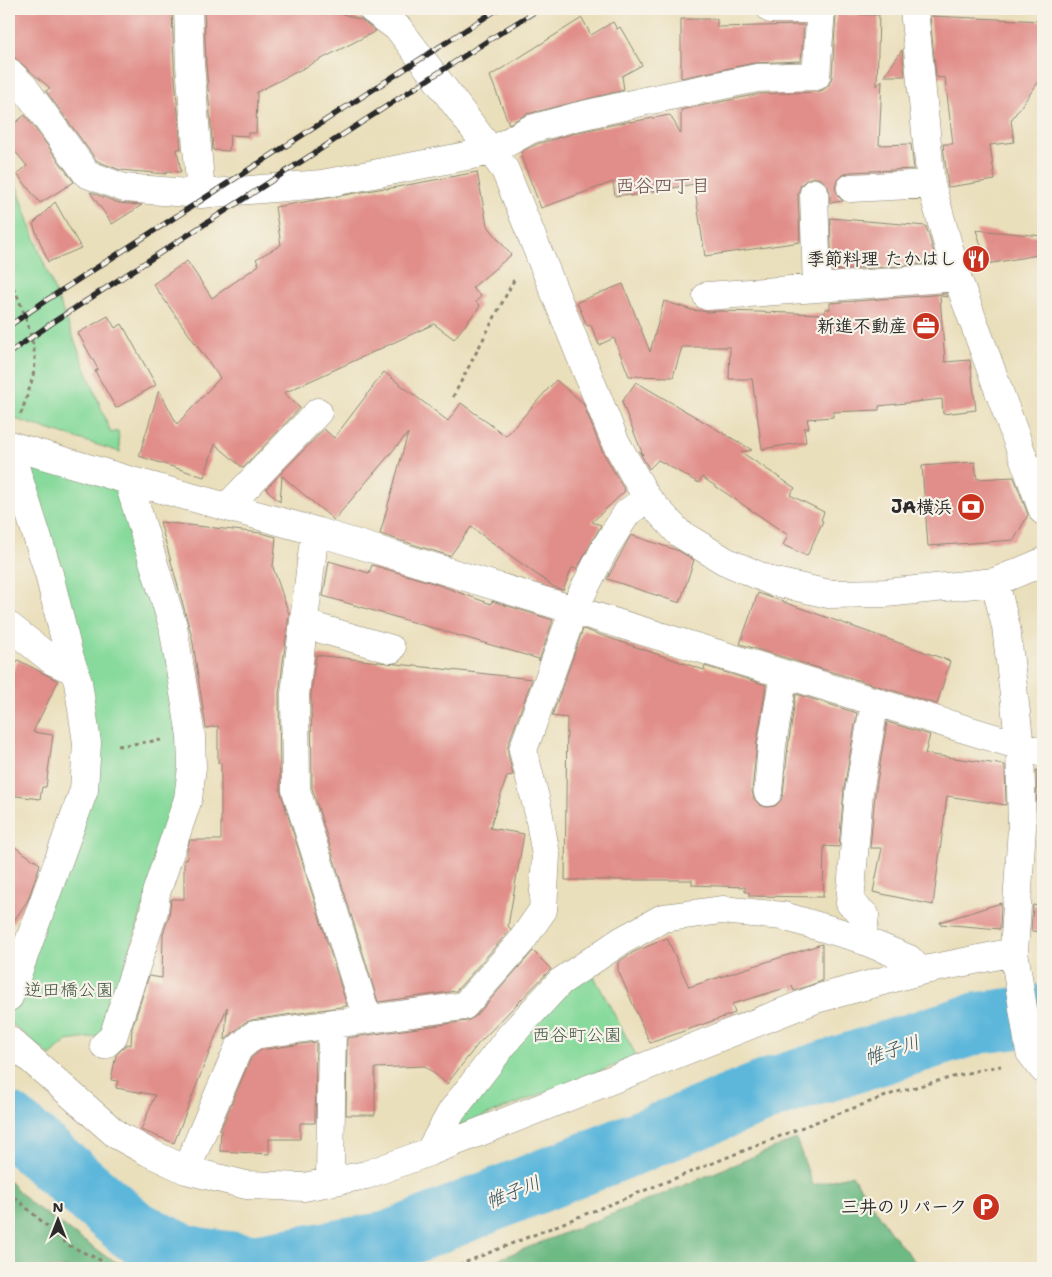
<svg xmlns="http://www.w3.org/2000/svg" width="1052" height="1277" viewBox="0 0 1052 1277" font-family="'Shantell Sans','Klee One',sans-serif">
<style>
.green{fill:#87da9c;stroke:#598264}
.forest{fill:#6dba84;stroke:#4c7258}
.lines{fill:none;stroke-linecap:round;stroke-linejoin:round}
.river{stroke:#5db7db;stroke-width:62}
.building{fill:#e18d89}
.minor-casing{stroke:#8a8573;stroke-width:29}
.path{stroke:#8a8573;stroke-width:3;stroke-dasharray:4 4;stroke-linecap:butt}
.minor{stroke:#fff;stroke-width:28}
.rail-casing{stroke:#2b2b2b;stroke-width:5.5}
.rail{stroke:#f7f3e8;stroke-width:4;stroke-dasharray:11;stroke-linecap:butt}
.labels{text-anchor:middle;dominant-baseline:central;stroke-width:4.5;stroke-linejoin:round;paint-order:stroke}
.poi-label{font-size:18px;font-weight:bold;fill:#2b2b2b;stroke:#f7f3e8;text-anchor:end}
.park-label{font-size:18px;fill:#425747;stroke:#f7f3e8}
.neighbourhood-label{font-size:19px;fill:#6b4d4c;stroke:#f7f3e8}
.water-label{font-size:19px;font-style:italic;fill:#3a5560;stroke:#f7f3e8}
</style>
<rect width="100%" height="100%" fill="#f7f3e8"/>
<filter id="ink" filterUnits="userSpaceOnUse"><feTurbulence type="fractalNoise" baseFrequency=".02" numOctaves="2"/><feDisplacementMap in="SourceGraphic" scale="10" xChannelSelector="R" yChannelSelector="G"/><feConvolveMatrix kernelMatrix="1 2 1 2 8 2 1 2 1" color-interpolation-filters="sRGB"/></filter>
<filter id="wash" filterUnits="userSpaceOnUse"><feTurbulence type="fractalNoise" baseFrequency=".0096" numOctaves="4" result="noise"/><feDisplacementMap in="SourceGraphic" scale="20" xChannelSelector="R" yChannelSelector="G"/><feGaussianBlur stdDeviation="1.12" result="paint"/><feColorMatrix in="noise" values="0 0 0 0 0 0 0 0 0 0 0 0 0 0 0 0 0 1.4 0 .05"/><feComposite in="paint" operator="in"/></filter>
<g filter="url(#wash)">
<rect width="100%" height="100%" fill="#eadfbb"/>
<!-- green -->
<path class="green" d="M9,164L41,256L111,433L118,431L120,452L9,417Z
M18,454L129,490L182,725L177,800L103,1036L67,1041L50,1056L9,1022V1008L92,781Z
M591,971L637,1057L454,1128L527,1027Z"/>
<!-- forest -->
<path class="forest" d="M796,1139L813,1185L852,1175L892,1234L920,1268H476L658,1196Z
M9,1181L29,1202L108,1258L130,1268H9Z"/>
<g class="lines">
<!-- river -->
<path class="river" d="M9,1124L133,1230L179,1253L197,1258L252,1265L389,1242L776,1087L978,1023L1043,1015"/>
</g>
<g id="blocks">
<!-- building -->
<path class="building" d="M9,9H172L174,66L181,149H177L181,172L167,171L166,174L120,170L97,161L46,91L50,88L9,53Z
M204,9H327L362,20L376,31L257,92L256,133H248V136L230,135L229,151L213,150L206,64Z
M836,14L879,15L877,86L882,80L879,145L911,144L914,169L850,172L843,175L837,180L835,188L838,196L843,201L830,203V192L827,184L821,179L813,177L806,180L801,185L798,193L800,242L705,256L694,184L630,196V194L615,196L613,182L541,208L521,156L523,155L521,152L537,144L579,132L630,121V122L670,115L681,134V110L759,94L817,92L823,90L829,85L832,77Z
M930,16L1043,21V76L1011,120L1014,142L990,145L995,180L948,187L943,144H953L945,78L936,77Z
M582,18L591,35L613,22L617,29L620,27L642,65L622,76L624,90L527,114L509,124L490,76Z
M681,19H717V27L804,25L801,61L754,63L681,78Z
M902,50L905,76H884Z
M25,115L74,182L40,203L17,174L27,166L9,144V128Z
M477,172L487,225L511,255L472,288L481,296L476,302L480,306L454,339L434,324L284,393L300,408L243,468L215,444L204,477L139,456L159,390L177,424L220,378L153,284L187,261L212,298L259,265L256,259L281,245L275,207L385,188L386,189Z
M90,192L119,203L142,205L112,224Z
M55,202L81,248L48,262L33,224Z
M830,218L926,226L937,263L832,271Z
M976,230L1043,236V254L987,264Z
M623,284L650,352L664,301L692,310L708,312L723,311L825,314V309H830V303L946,294L948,297L940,296L945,362L970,360L976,410L943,414L942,399L879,406V410L833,412V417L807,419L809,428H804L806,442L762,449L752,379H729L730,347H682L673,377L629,376L614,338L599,345L591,325L587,326L577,302Z
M108,316L115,328L122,324L156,385L116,408L95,371L98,369L78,333Z
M384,372L448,421L461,403L506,436L556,380L583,403L601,449L625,491L592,522L601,525L577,569L572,568L563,590L554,587L471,527L450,556L380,534L408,433L334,520L282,476L280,502L266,489L324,429L334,438Z
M636,382L752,450L741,452L795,488L790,495L824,512L821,520L823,521L807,556L783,545L788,535L702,477L699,483L658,460L649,469L639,451L643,455L622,402Z
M975,462L977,479L1014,477L1028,515L1014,540L928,546L922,466Z
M160,522L261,533L276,537L273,567L289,614L279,694L280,790L347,1006L252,1020L244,1023L225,1040L227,1007L174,1143L141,1130L155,1095L116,1088L118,1081L111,1080L116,1055L127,1044L131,1045L132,1028L149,976L162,978L163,934L169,916L171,899H184V860L187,859V851L190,840H221V763H218V726L206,728L192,637Z
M631,535L679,551L694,560L680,603L607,579Z
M329,561L369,573L372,565L433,583L491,604L492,601L553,620L539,661V659L323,596Z
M758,593L950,661L937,704L740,644Z
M583,629L704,670L705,666L766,685L757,742L752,791L754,799L760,805L766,807L775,806L781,800L783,794L788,747L796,694L857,713L844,789L839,847L824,846L823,897L749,896V892H745V887L692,885V880H565L567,718L552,716Z
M316,655L532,679L508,745V754L513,775L507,776L490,828L524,834L508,926L511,929L456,991L378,1002L312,788L311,695Z
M18,660L58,681L33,732L53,735L46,787H42L40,799L9,795V678Z
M887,722L930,735L925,754L1005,765L1006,805L947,796L933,905L873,892L882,848H870L875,794Z
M1036,770L1043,771V811L1037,810Z
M9,843L40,864L28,900L9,928Z
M1001,903L1000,929L940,924V922Z
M1033,905L1043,907V932L1031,931Z
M667,938L689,987L822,944V981L794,991L792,986L732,1004L735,1013L650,1043L618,970V962L634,952Z
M533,951L551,969L478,1044L447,1084L425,1066L375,1068V1115H346L347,1038L467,1021L476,1016Z
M316,1042L315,1123H300V1139H269V1154L220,1151L221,1128L251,1058L261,1050Z"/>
</g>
</g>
<g filter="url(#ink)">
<use href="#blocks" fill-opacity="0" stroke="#8a8573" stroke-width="1"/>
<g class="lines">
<!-- minor casing -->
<g class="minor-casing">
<path id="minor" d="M188,9L190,65L201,194
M372,9L399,29L505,170L615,441L647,498L679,533L725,561L771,581L829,594L886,593L995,582L1043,562
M771,9H811
M914,9L931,184L957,277L1043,511
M9,72L24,87L87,174L124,188L201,194L322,184L492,151L531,129L575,117L650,100L757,78L816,76L821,9
M851,188L931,184
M814,193L817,288L957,277
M707,296L817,288
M9,445L128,480L315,531L1043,753
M9,448L49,574L68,652L78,682L87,743L84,790L9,997
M228,506L318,412
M315,531L295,694L296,790L367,1018
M995,582L1006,627L1020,747L1022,827L1014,952L1030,1052L1043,1069
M304,624L391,649
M9,626L53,661L75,671
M768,792L772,745L784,674
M862,940L865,915L850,903L859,792L875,701
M9,1040L117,1135L148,1152L186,1170L246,1185L304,1187L366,1175L429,1152L816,999L920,971L1014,952
M104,1045L113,1037L154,911L156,893L188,799L192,767L191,736L173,626L128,480
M429,1152L452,1111L510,1036L560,982L621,941L663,918L722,910L783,916L855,937L909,959L920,971
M186,1170L238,1049L254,1035L464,1006L520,943L543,910L546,855L538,810L523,750L574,609L605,548L627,513L647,498
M330,1182L332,1023"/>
</g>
<!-- path -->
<path class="path" d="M436,9L439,14L447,9
M9,281C20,296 34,340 35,359C36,373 25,402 20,416
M453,397L514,280
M118,746L161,740
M9,1192L68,1245L117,1268
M451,1268L813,1123L897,1092L983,1069L1001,1066"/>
<!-- minor -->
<use href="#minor" class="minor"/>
<!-- rail casing -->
<g class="rail-casing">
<path id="rail" d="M9,326L45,301L498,9
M9,353L55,321L489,40L539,9"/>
</g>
<!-- rail -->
<use href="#rail" class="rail"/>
</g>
</g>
<!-- icons -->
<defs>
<g id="restaurant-disc" transform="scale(1.4375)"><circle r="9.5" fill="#c8321e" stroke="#f7f3e8"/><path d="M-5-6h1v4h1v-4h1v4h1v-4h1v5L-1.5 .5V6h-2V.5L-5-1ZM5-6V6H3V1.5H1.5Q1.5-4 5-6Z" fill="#fff"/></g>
<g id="office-disc" transform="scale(1.4375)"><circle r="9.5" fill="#c8321e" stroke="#f7f3e8"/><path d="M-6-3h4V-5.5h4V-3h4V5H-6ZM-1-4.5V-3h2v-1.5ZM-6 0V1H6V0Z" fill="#fff"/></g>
<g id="bank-disc" transform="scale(1.4375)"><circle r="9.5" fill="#c8321e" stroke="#f7f3e8"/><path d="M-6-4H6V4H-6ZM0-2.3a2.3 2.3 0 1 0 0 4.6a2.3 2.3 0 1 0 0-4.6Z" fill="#fff"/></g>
<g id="parking-disc" transform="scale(1.4375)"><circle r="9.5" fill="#c8321e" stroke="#f7f3e8"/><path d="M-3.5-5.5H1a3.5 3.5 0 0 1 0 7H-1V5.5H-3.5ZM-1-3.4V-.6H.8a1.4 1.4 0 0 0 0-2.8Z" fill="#fff"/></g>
</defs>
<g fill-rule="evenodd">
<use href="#restaurant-disc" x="976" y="259"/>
<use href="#office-disc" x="926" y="326"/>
<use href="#bank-disc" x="971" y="507"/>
<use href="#parking-disc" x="986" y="1207"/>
</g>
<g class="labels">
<!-- poi labels -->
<g class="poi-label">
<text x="957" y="259">季節料理 たかはし</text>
<text x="907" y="326">新進不動産</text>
<text x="952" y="507">JA横浜</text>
<text x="967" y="1207">三井のリパーク</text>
</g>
<!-- park labels -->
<g class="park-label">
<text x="69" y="990">逆田橋公園</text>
<text x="577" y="1035">西谷町公園</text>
</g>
<!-- neighbourhood labels -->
<g class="neighbourhood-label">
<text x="663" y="185">西谷四丁目</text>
</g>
<!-- water labels -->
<g class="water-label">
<text transform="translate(892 1050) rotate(-18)">帷子川</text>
<text transform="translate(513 1192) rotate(-22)">帷子川</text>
</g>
</g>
<!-- margin -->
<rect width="1052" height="1277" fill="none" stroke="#f7f3e8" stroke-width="30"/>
<!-- north arrow -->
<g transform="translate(58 1220)" stroke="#f7f3e8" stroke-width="4" paint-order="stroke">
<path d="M0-4L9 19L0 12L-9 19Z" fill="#2b2b2b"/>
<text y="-8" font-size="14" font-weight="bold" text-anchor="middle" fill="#2b2b2b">N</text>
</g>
</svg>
